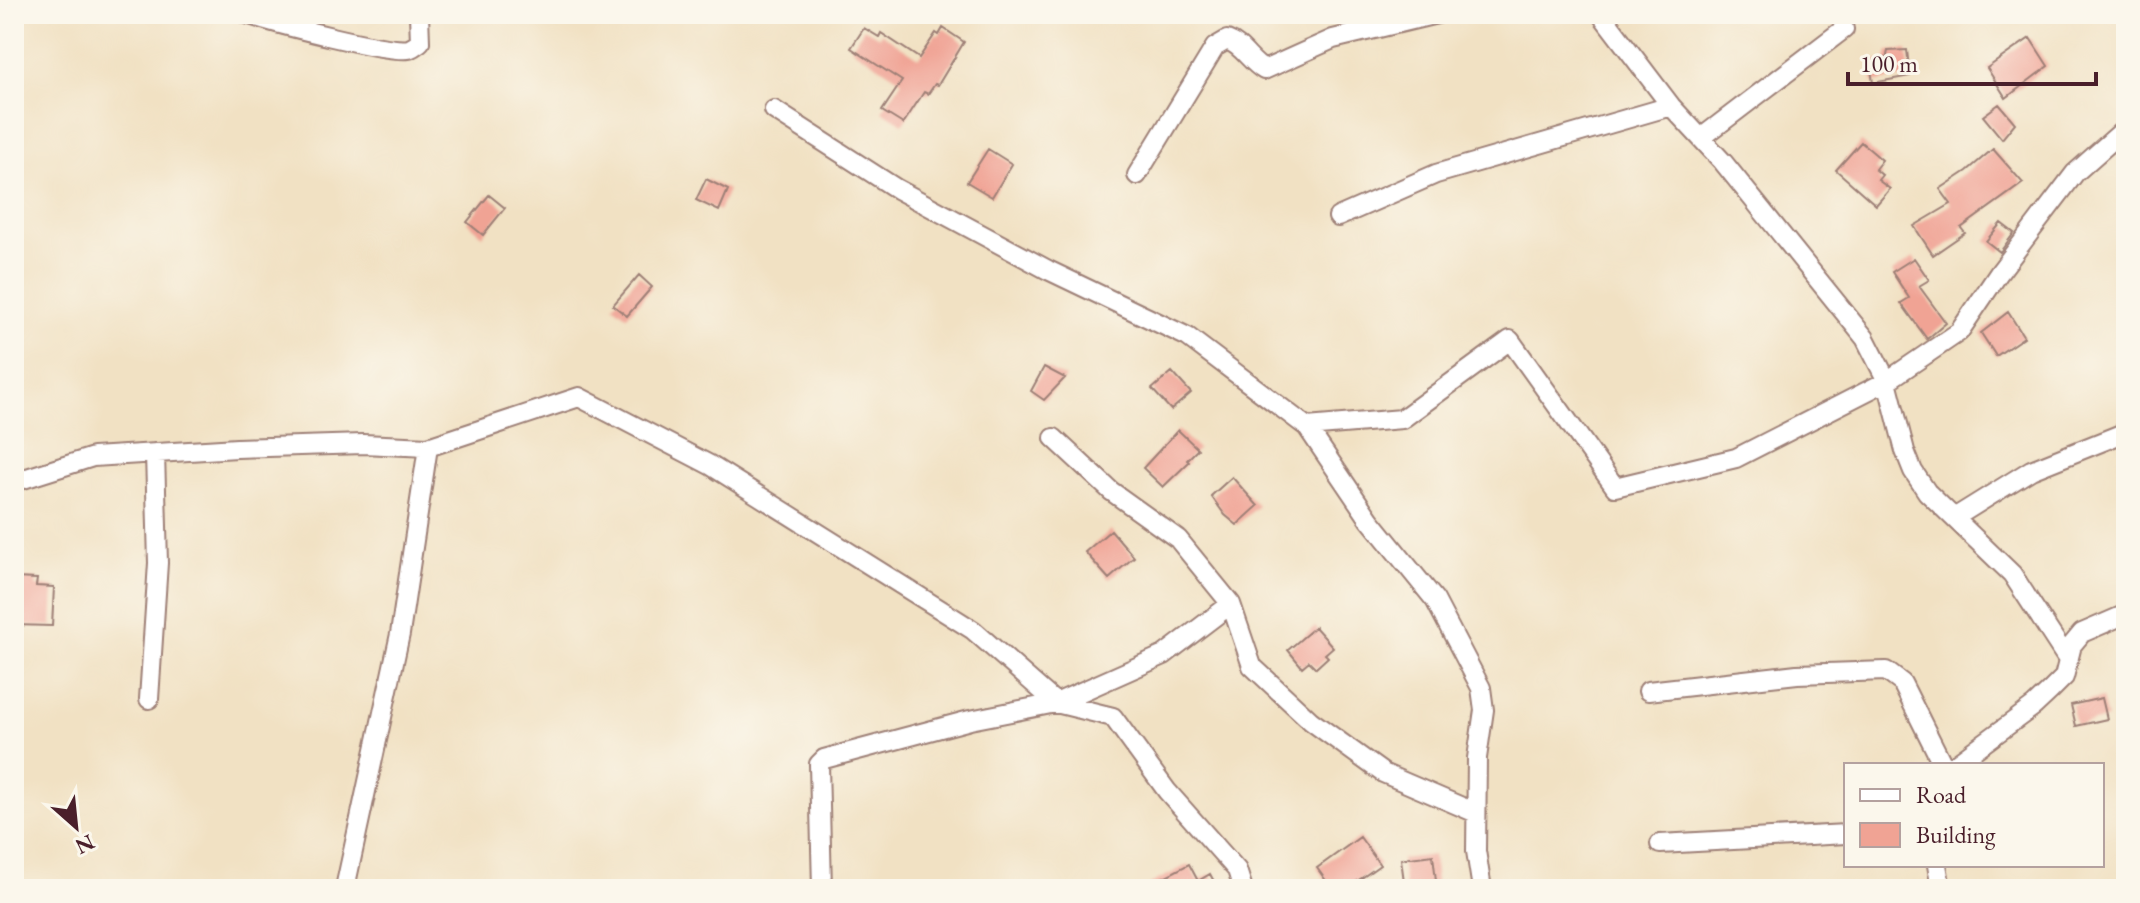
<svg xmlns="http://www.w3.org/2000/svg" width="2140" height="903" viewBox="0 0 2140 903" font-family="'EB Garamond',serif">
<style>
.building{fill:#f0a394}
.lines{fill:none;stroke-linecap:round;stroke-linejoin:round}
.street-casing{stroke:#9e8077;stroke-width:22}
.street{stroke:#fff;stroke-width:18}
</style>
<rect width="100%" height="100%" fill="#fbf7ec"/>
<filter id="ink" filterUnits="userSpaceOnUse"><feTurbulence type="fractalNoise" baseFrequency=".0125" numOctaves="2"/><feDisplacementMap in="SourceGraphic" scale="16" xChannelSelector="R" yChannelSelector="G"/><feConvolveMatrix kernelMatrix="1 2 1 2 8 2 1 2 1" color-interpolation-filters="sRGB"/></filter>
<filter id="wash" filterUnits="userSpaceOnUse"><feTurbulence type="fractalNoise" baseFrequency=".006" numOctaves="4" result="noise"/><feDisplacementMap in="SourceGraphic" scale="32" xChannelSelector="R" yChannelSelector="G"/><feGaussianBlur stdDeviation="1.8" result="paint"/><feColorMatrix in="noise" values="0 0 0 0 0 0 0 0 0 0 0 0 0 0 0 0 0 1.4 0 .05"/><feComposite in="paint" operator="in"/></filter>
<g filter="url(#wash)">
<rect width="100%" height="100%" fill="#f1e1c3"/>
<g id="blocks">
<!-- building -->
<path class="building" d="M864,28L879,37L881,33L919,58L936,33L939,35L943,28L964,42L938,85L935,84L928,94L924,92L903,124L882,111L902,81L851,48Z
M2030,38L2048,66L2006,98L1987,68Z
M1907,50L1910,76L1873,83L1870,62L1886,60L1888,51Z
M1999,104L2015,123L2002,139L1983,116Z
M1861,142L1882,160L1875,169L1882,175L1878,180L1890,189L1876,205L1836,170Z
M988,149L1012,164L992,197L967,182Z
M1993,149L2023,183L1961,228L1965,233L1933,255L1914,226L1951,204L1940,189L1967,171Z
M706,179L728,190L719,211L696,200Z
M489,195L505,208L483,235L467,222Z
M2001,223L2014,233L2000,252L1986,241Z
M1914,258L1929,280L1919,286L1946,323L1927,339L1901,303L1909,298L1892,272Z
M639,275L652,287L627,316L613,305Z
M2008,312L2024,337L1996,356L1981,333Z
M1044,367L1065,378L1044,400L1031,391Z
M1172,372L1191,393L1171,410L1152,389Z
M1178,430L1198,449L1187,460L1189,462L1163,487L1143,468Z
M1232,477L1258,506L1237,525L1225,515L1211,496Z
M1111,530L1134,557L1109,579L1085,552Z
M14,578L37,579L36,586L54,587L52,626L14,625Z
M1315,627L1333,647L1325,654L1328,657L1316,668L1309,661L1302,667L1288,650Z
M2102,698L2107,719L2076,726L2071,705Z
M1360,837L1380,865L1346,889H1332L1317,868Z
M1433,855L1437,889H1405L1401,859Z
M1189,864L1198,881L1210,874L1218,889H1141Z"/>
</g>
</g>
<g filter="url(#ink)">
<use href="#blocks" fill-opacity="0" stroke="#9e8077" stroke-width="2"/>
<g class="lines">
<!-- street casing -->
<g class="street-casing">
<path id="street" d="M247,14C273,23 387,53 409,49C414,47 416,45 420,42L419,14
M1601,14L1671,106L1723,162L1865,338L1887,381L1905,451L1913,471L1927,492L2012,574L2068,660
M774,110L897,189L1048,270L1188,337L1307,427L1370,520L1435,600L1481,688L1484,710L1477,758L1476,851L1482,889
M1701,138L1844,29
M1137,175L1215,47L1227,40C1242,45 1250,62 1264,70L1333,39L1437,14
M1338,217L1436,174L1671,106
M1307,427L1402,419L1510,340L1615,487L1736,458L1887,381L1959,332L1999,273L2075,173L2126,128
M1054,438L1111,491L1178,539L1231,604L1252,666L1311,721L1383,773L1476,813
M14,482L93,457L237,448L363,444L428,447L579,397L710,465L973,630L1056,703L1113,717L1167,791L1237,870L1243,889
M1954,518L2031,470L2126,432
M1648,691L1797,674L1886,671L1902,683L1943,765
M149,699L158,563L155,453
M1954,765L2034,706L2050,691L2064,677L2072,645L2082,633L2126,614
M1660,844L1846,834
M1937,865L1941,889
M345,888L400,634L428,447
M822,889L819,764L824,759L970,720L1056,703L1164,655L1231,604"/>
</g>
<!-- street -->
<use href="#street" class="street"/>
</g>
</g>
<!-- margin -->
<rect width="2140" height="903" fill="none" stroke="#fbf7ec" stroke-width="48"/>
<!-- legend -->
<rect x="1844" y="763" width="260" height="104" fill="#fbf7ec" stroke="#b4a19f" stroke-width="2"/>
<rect x="1860" y="789" width="40" height="12" fill="#ffffff" stroke="#b4a19f" stroke-width="2"/>
<text x="1916" y="803" font-size="24" fill="#4a1f2b">Road</text>
<rect x="1860" y="823" width="40" height="24" fill="#f0a394" stroke="#b4a19f" stroke-width="2"/>
<text x="1916" y="843" font-size="24" fill="#4a1f2b">Building</text>
<!-- north arrow -->
<g transform="translate(76 827) rotate(153)" stroke="#fbf7ec" stroke-width="6" paint-order="stroke">
<path d="M0-6L14 30L0 20L-14 30Z" fill="#4a1f2b"/>
<text y="-12" font-size="22" font-weight="bold" text-anchor="middle" fill="#4a1f2b">N</text>
</g>
<!-- scale -->
<path d="M1848 72v12h248v-12" fill="none" stroke="#4a1f2b" stroke-width="4"/>
<text x="1860" y="72" font-size="24" fill="#4a1f2b" stroke="#fbf7ec" stroke-width="6" paint-order="stroke">100 m</text>
</svg>
